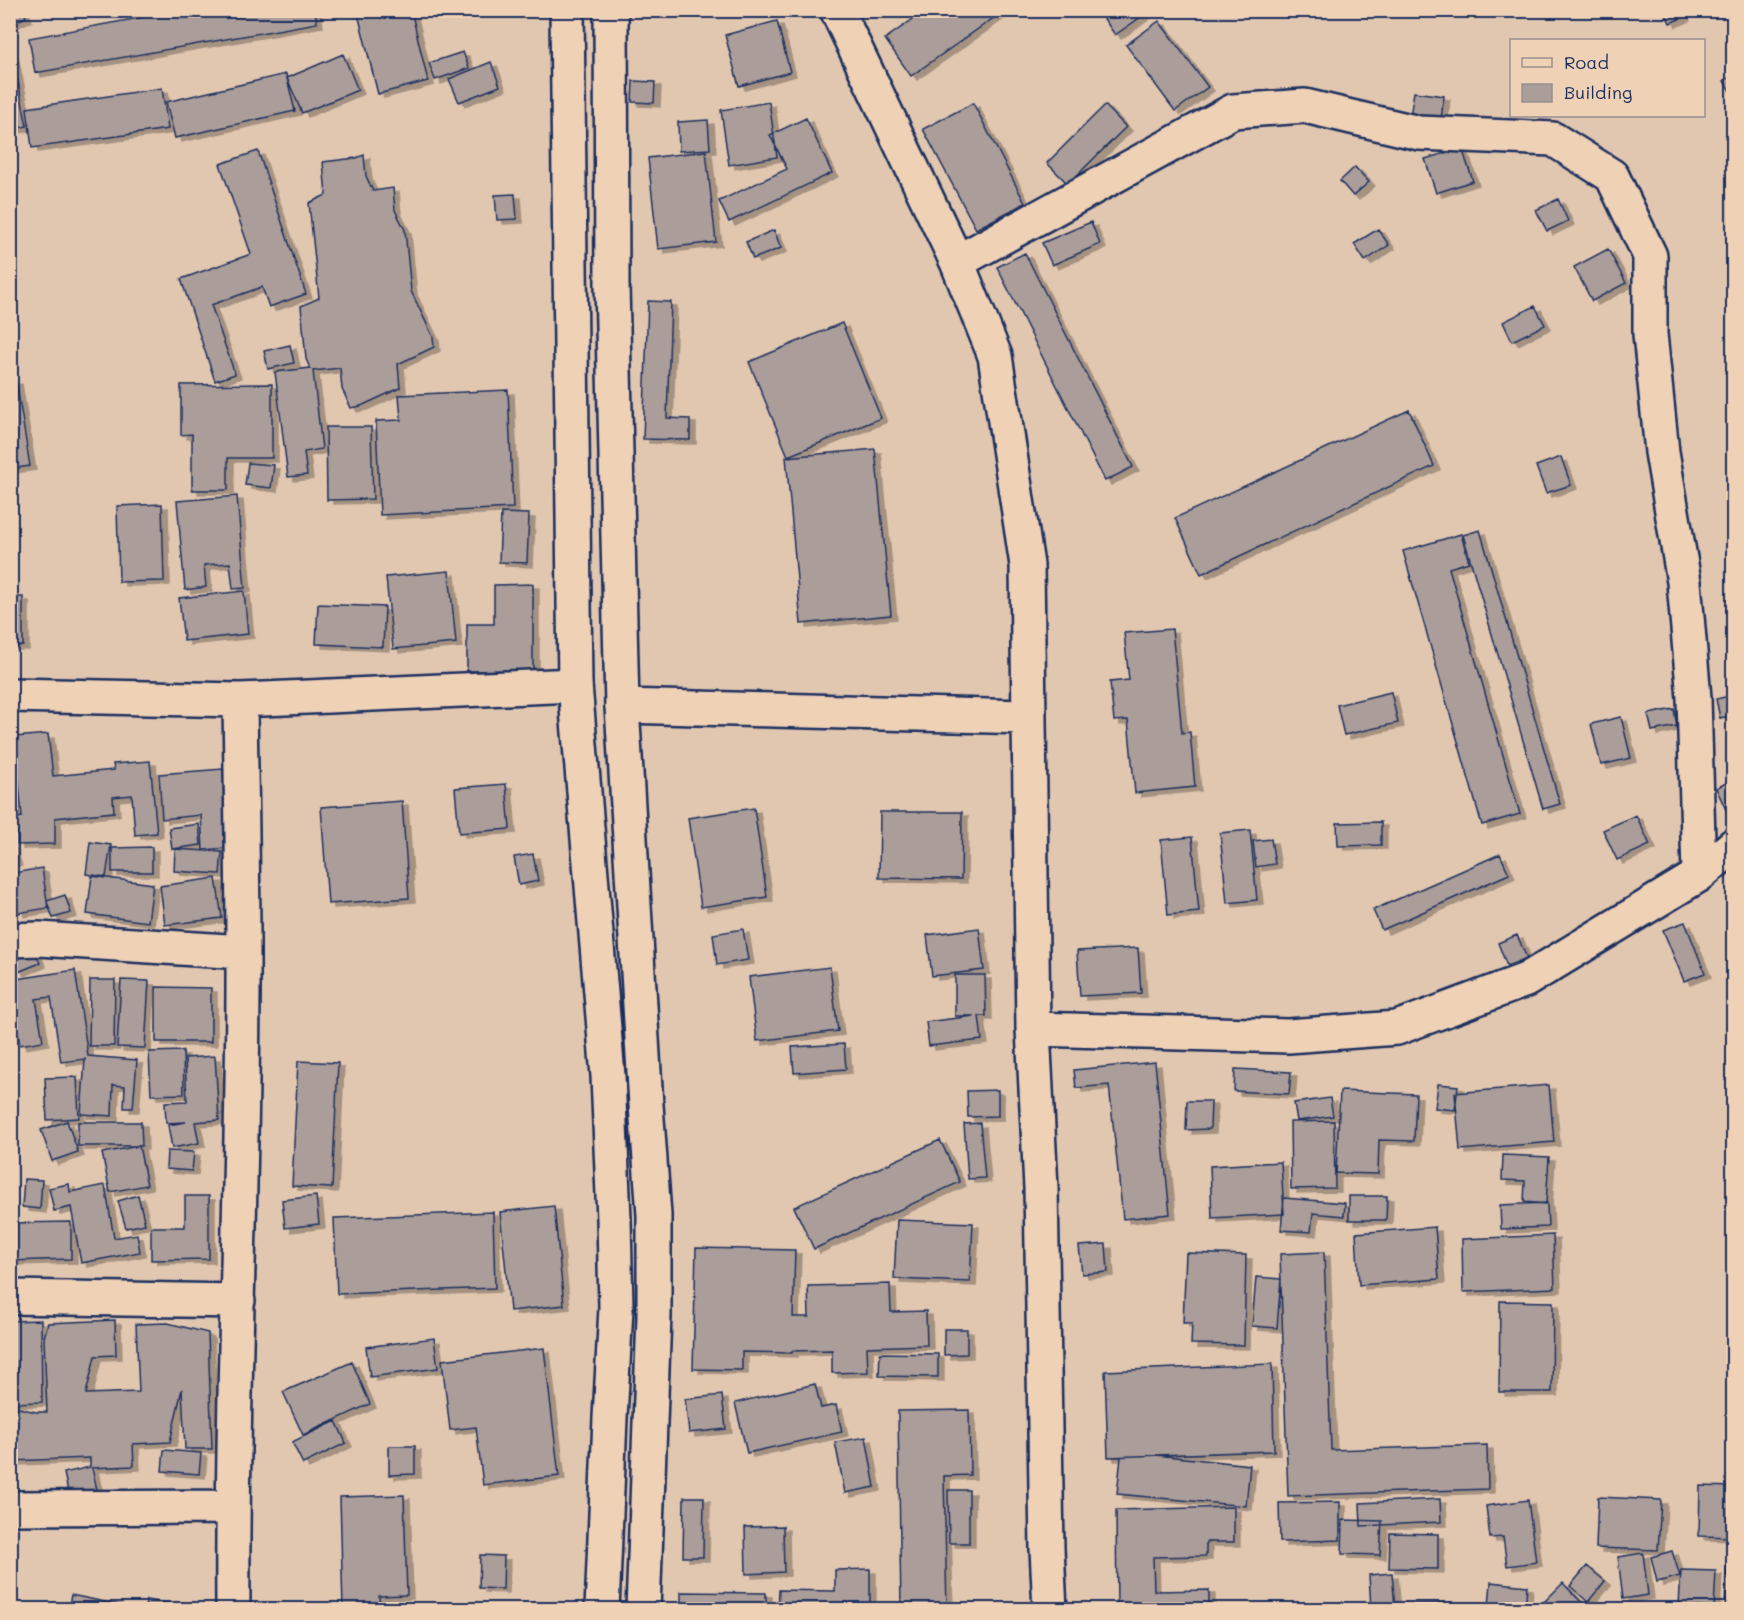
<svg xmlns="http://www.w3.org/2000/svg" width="1744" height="1620" viewBox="0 0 1744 1620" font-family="Mali,sans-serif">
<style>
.building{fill:#ab9d99;stroke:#1b2f5e;stroke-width:1.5;filter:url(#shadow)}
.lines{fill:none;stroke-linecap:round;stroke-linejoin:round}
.street-casing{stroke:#1b2f5e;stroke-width:38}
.primary-casing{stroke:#1b2f5e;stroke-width:38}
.street{stroke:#efd1b5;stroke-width:33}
.primary{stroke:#efd1b5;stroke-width:33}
</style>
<defs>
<filter id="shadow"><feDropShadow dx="6" dy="4" stdDeviation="0" flood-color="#0004"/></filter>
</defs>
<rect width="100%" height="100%" fill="#e2c7b0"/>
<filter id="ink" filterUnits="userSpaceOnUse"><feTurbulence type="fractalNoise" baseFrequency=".0167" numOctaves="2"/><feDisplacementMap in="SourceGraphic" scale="12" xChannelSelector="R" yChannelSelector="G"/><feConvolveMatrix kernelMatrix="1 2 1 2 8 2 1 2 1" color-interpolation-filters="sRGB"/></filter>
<g filter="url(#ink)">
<!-- building -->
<path class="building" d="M10,10H23L26,17L10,24Z
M183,10H315L317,23L35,73L29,38Z
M357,10H411L428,81L378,94Z
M438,10H460V14L439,17Z
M926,10H1005L911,76L885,39Z
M1098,10H1148V12L1115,35Z
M1664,10H1681L1684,17L1670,23Z
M777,21L790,72L739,86L725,35Z
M1159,21L1208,87L1175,111L1126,45Z
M10,43L27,126L10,130Z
M463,52L469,68L435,80L429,63Z
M343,54L358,90L302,113L287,78Z
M491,62L500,86L459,102L449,79Z
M286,74L295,111L175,138L166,102Z
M1734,74V96H1733L1724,81Z
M633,81L655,82L654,103L632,102Z
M162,88L168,129L32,148L27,108Z
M1414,92L1444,96L1441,120L1410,116Z
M769,102L777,157L729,165L721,110Z
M973,103L1025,203L976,229L923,129Z
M1105,105L1126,127L1068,184L1047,163Z
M806,118L832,173L729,222L719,201L787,169L770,135Z
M708,120L710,149L679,151L678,122Z
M1462,148L1473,181L1436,193L1425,159Z
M258,151L306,294L269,307L262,287L211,305L235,374L215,381L181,279L251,254L220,164Z
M706,151L716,242L658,249L648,158Z
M364,155L366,176L373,191L393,188L395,210L405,230L411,291L433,337L434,347L398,364L400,388L361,406L351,408L342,389L340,368L313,371L322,449L304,452L307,475L288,477L275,372L310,368L306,359L301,306L319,298L309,203L326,195L323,162L356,158Z
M1355,167L1369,182L1353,196L1340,181Z
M515,194L517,219L497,220L495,195Z
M1558,199L1568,221L1547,231L1536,210Z
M1091,222L1100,244L1052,265L1042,243Z
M1378,229L1389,245L1365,261L1354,244Z
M774,230L781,248L753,259L746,242Z
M1608,249L1626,283L1592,301L1574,267Z
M1025,253L1133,467L1105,481L997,267Z
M648,301L671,302L667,418L690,419V440L643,439Z
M1535,306L1545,325L1512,341L1503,322Z
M842,323L881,418L788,456L749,362Z
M290,345L294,363L268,369L264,351Z
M16,380L30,466L10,469V381Z
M272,384V458H228V490H192V434L181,435V385Z
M508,390L513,508L380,515L376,421L401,420L399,395Z
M1409,410L1434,466L1201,574L1175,518Z
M326,427H371L373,499L327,500Z
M875,449L891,615L801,624L786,457Z
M875,449L891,615L801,624L786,457Z
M1561,457L1571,485L1546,493L1536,466Z
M248,463L274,465L271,488L245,485Z
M237,496L245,588L233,589L230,563L204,565L206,587L185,590L177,501Z
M162,504L164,581L119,582L117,506Z
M501,513L529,514L527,563L499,562Z
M1480,530L1560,804L1543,809L1463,535Z
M1461,534L1469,562L1449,568L1520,814L1482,825L1403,551Z
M449,571L456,643L393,649L386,577Z
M533,584V670L467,671V624H494V585Z
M244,591L248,634L184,641L179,598Z
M10,597H23V646H10Z
M318,604L385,607L383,647L316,644Z
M1172,629L1182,733L1190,732L1195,787L1135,793L1128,720L1114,721L1110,682L1129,680L1124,633Z
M1391,692L1398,723L1344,735L1337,705Z
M1734,695V715L1720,718L1716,699Z
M1674,709L1677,726L1652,731L1648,714Z
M1621,717L1631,758L1601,765L1591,724Z
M48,734L53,776L114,770L113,764L150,761L157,833L135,835L132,795L113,797L114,812L55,818V844L17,845V832H10V773H16L18,818L22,817L15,737Z
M223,769L228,848L203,850L201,815L162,819L159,774Z
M1734,779V812L1728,814L1716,788Z
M506,784L510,829L459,833L455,788Z
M402,801L409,898L328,904L321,807Z
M754,808L767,897L701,907L688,818Z
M880,812H962L961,879L879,878Z
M1636,815L1650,845L1617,860L1603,830Z
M1381,822V845L1338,846L1337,823Z
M199,824L201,845L172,849L169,828Z
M1250,830L1257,900L1227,903L1220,833Z
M1192,837L1199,912L1168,915L1161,840Z
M1271,839L1275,864L1256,867L1253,841Z
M10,842L16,862L10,863Z
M90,842L111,845L106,877L86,874Z
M152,847V872H112V848Z
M175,849L222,852L220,874L174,871Z
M533,854L538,881L519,885L514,857Z
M1500,854L1509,874L1382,930L1373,910Z
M42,868L47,901L65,895L71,913L53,918L47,902L48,908L18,913L13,873Z
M92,876L153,884L148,922L87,914Z
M216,878L222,918L165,925L160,886Z
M1685,922L1705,973L1684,981L1663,930Z
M979,928L984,970L932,976L927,935Z
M743,929L748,960L717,965L713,934Z
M1517,935L1527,958L1507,966L1498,943Z
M31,944L40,963L18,972L10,956Z
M1138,948L1141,993L1080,996L1077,951Z
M830,967L838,1031L757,1041L749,977Z
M75,970L88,1056L137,1060L133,1108H124L125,1086L113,1085L112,1116L81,1114L85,1059L61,1062L51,997L36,999L43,1041L20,1045L13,1004H10V980Z
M955,975H985L986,1016H979L982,1040L929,1046L926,1022L974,1016H955Z
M90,980H115L114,1046H89Z
M121,980L149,981L145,1048L117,1047Z
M156,987L211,988V1042H156Z
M844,1044L846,1069L794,1073L792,1047Z
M183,1051L184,1094L151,1095L149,1052Z
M215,1056L219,1120L195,1122L199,1143L172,1148L168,1125L186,1122L166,1123L165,1102L187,1101L185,1058Z
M298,1061L338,1063L332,1188L292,1186Z
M1155,1062L1170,1214L1123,1219L1109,1085L1076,1088L1074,1070Z
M1235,1069L1291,1072L1289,1094L1234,1091Z
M77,1077L79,1118L47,1120L45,1078Z
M1438,1084L1458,1086L1455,1110L1435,1108Z
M1549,1085L1554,1142L1460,1150L1455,1093Z
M998,1090V1116L968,1117L967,1091Z
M1340,1091L1416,1094L1414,1141L1379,1140L1378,1174L1336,1173Z
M1330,1098L1333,1116L1297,1121L1294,1103Z
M1187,1101H1211L1210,1129L1186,1130Z
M67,1121L78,1152L52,1161L41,1130Z
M1334,1121L1335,1188L1291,1189L1290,1122Z
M78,1122H141L142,1146H139L147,1185L110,1192L102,1153L139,1146H78Z
M980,1123L985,1178L968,1179L964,1124Z
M940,1140L960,1182L814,1249L794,1207Z
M167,1151L194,1152L192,1171L166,1169Z
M1503,1155L1549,1157L1546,1204L1524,1202L1525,1181L1502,1180Z
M1281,1162L1284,1214L1212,1218L1210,1166Z
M24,1179L42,1180L40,1209L22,1207Z
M69,1184L70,1192L105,1185L114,1238L137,1234L140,1252L81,1263L71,1207L54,1211L49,1188Z
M138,1195L145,1224L126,1228L118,1201Z
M185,1196H209V1259L151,1260V1227H185Z
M316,1196L319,1224L285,1228L282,1200Z
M1349,1196H1387L1386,1220H1349Z
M1284,1198L1345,1203L1344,1216L1313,1213L1311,1232L1281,1230Z
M1547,1203L1548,1227L1501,1229L1500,1205Z
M554,1206L564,1305L510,1311L500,1212Z
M493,1212L495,1288L337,1294L334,1218Z
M897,1220L973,1223L970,1282L894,1279Z
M71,1222V1259L10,1261V1223Z
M1435,1227L1439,1279L1359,1285L1356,1233Z
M1553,1235L1555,1288L1463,1292L1462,1239Z
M1106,1244L1108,1272L1082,1274L1079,1246Z
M696,1248L795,1250L793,1317H809L808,1286L890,1284L891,1312L926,1311L927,1345L867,1347L868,1372L832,1373V1350L792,1351V1353L742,1352V1370L693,1369Z
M1324,1252L1331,1450L1487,1445L1488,1489L1288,1496L1280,1254Z
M1186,1253L1246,1255L1244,1345L1191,1344L1192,1323H1183Z
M1256,1277L1281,1279L1277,1328L1252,1326Z
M1500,1301L1553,1302L1552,1392H1499Z
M41,1320L42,1402L10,1403V1321Z
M115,1320L116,1355L95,1356L86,1394L139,1392L136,1324L168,1323L208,1333L212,1449H185L182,1389L170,1442L133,1444L134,1466L92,1468L100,1503L72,1510L64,1473L90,1467V1458L10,1461V1406L36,1412H47L44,1338L48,1323Z
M944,1329H967V1354L944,1355Z
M434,1338L438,1368L370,1377L366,1347Z
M544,1348L559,1476L483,1485L476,1427L450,1430L442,1360Z
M880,1353L938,1354V1377L879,1376Z
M352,1362L370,1404L303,1435L283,1392Z
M1272,1364L1274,1451L1108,1457L1105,1371Z
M1272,1364L1274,1451L1156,1455L1250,1465L1246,1506L1117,1494L1121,1457H1108L1105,1371Z
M815,1384L821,1408L836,1405L842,1432L747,1453L735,1403Z
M722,1395L726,1429L689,1433L685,1399Z
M969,1410L970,1475L944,1476L947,1610H901L898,1411Z
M336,1421L346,1443L303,1464L292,1442Z
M866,1437L875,1487L845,1493L835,1442Z
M389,1446H415V1474L389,1475Z
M164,1450L201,1453L199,1474L162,1471Z
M1700,1486L1734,1487V1537L1699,1536Z
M948,1490H969V1543H949Z
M404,1495L407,1595L379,1596L380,1609L343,1610L340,1497Z
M684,1497H704L703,1557H683Z
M1598,1497L1661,1500L1658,1550L1596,1548Z
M1440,1499L1441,1522L1361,1526L1360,1503Z
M1528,1500L1536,1562L1507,1566L1503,1537L1490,1538L1486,1506Z
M1340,1502V1540L1280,1542L1279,1503Z
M1234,1507V1542H1206V1556L1153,1557L1154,1591L1209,1590V1610H1117L1116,1510Z
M1343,1520L1382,1521L1380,1555L1342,1554Z
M783,1526L784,1572L746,1574L745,1527Z
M1390,1533L1438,1534V1569L1389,1568Z
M1672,1551L1680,1576L1657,1582L1651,1557Z
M1643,1553L1648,1595L1623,1599L1618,1557Z
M480,1555L504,1556L503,1589L479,1588Z
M1727,1562H1734V1610H1725Z
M1587,1566L1605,1581L1588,1602L1570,1586Z
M870,1569V1610H778L779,1590L835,1591V1570Z
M1681,1570L1716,1571L1714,1608L1679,1606Z
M1392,1573L1395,1607L1371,1609L1369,1575Z
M1491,1582L1527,1586L1525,1610H1466V1606L1489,1607Z
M1563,1583L1581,1602L1574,1610H1549L1543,1603Z
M681,1592L766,1593V1610H681Z
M71,1595L135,1608L134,1610H68Z
M146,1600L204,1608L203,1610H145Z
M1454,1603V1610H1383V1604Z"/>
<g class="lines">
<!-- street casing -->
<g class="street-casing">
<path id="street" d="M837,10L957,262L995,356L1027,565L1033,1029L1041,1188L1047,1549L1050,1610
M957,262L1233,111L1305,106L1419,133L1553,139L1612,176L1650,256V334L1662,452L1684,582L1694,698L1699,875
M10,695L240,700L575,685
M622,706L1029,717
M10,940L39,939L243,952
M1033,1029L1288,1036L1397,1028L1526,980L1699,875L1734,845
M10,1297L238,1301
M10,1508L232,1507
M233,1610C231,1390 244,1171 243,951C243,867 241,784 240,700"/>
</g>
<!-- primary casing -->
<g class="primary-casing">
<path id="primary" d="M567,10L575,685L608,1076L614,1219L616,1308L610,1418L602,1610
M611,10L612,285L622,706L646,1105L654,1215V1316L643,1610"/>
</g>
<!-- street -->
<use href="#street" class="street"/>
<!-- primary -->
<use href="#primary" class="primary"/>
</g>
</g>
<!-- margin -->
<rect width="1744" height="1620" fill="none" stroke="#efd1b5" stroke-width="36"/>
<rect x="18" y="18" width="1708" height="1584" fill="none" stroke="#1b2f5e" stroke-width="2" filter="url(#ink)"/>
<!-- legend -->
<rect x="1510" y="39" width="195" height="78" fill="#efd1b5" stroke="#9a9092" stroke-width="1.5"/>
<rect x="1522" y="58" width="30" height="9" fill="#efd1b5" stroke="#9a9092" stroke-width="1.5"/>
<text x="1564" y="69" font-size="18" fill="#1b2f5e">Road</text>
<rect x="1522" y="84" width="30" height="18" fill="#ab9d99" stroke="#9a9092" stroke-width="1.5"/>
<text x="1564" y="99" font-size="18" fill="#1b2f5e">Building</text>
</svg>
